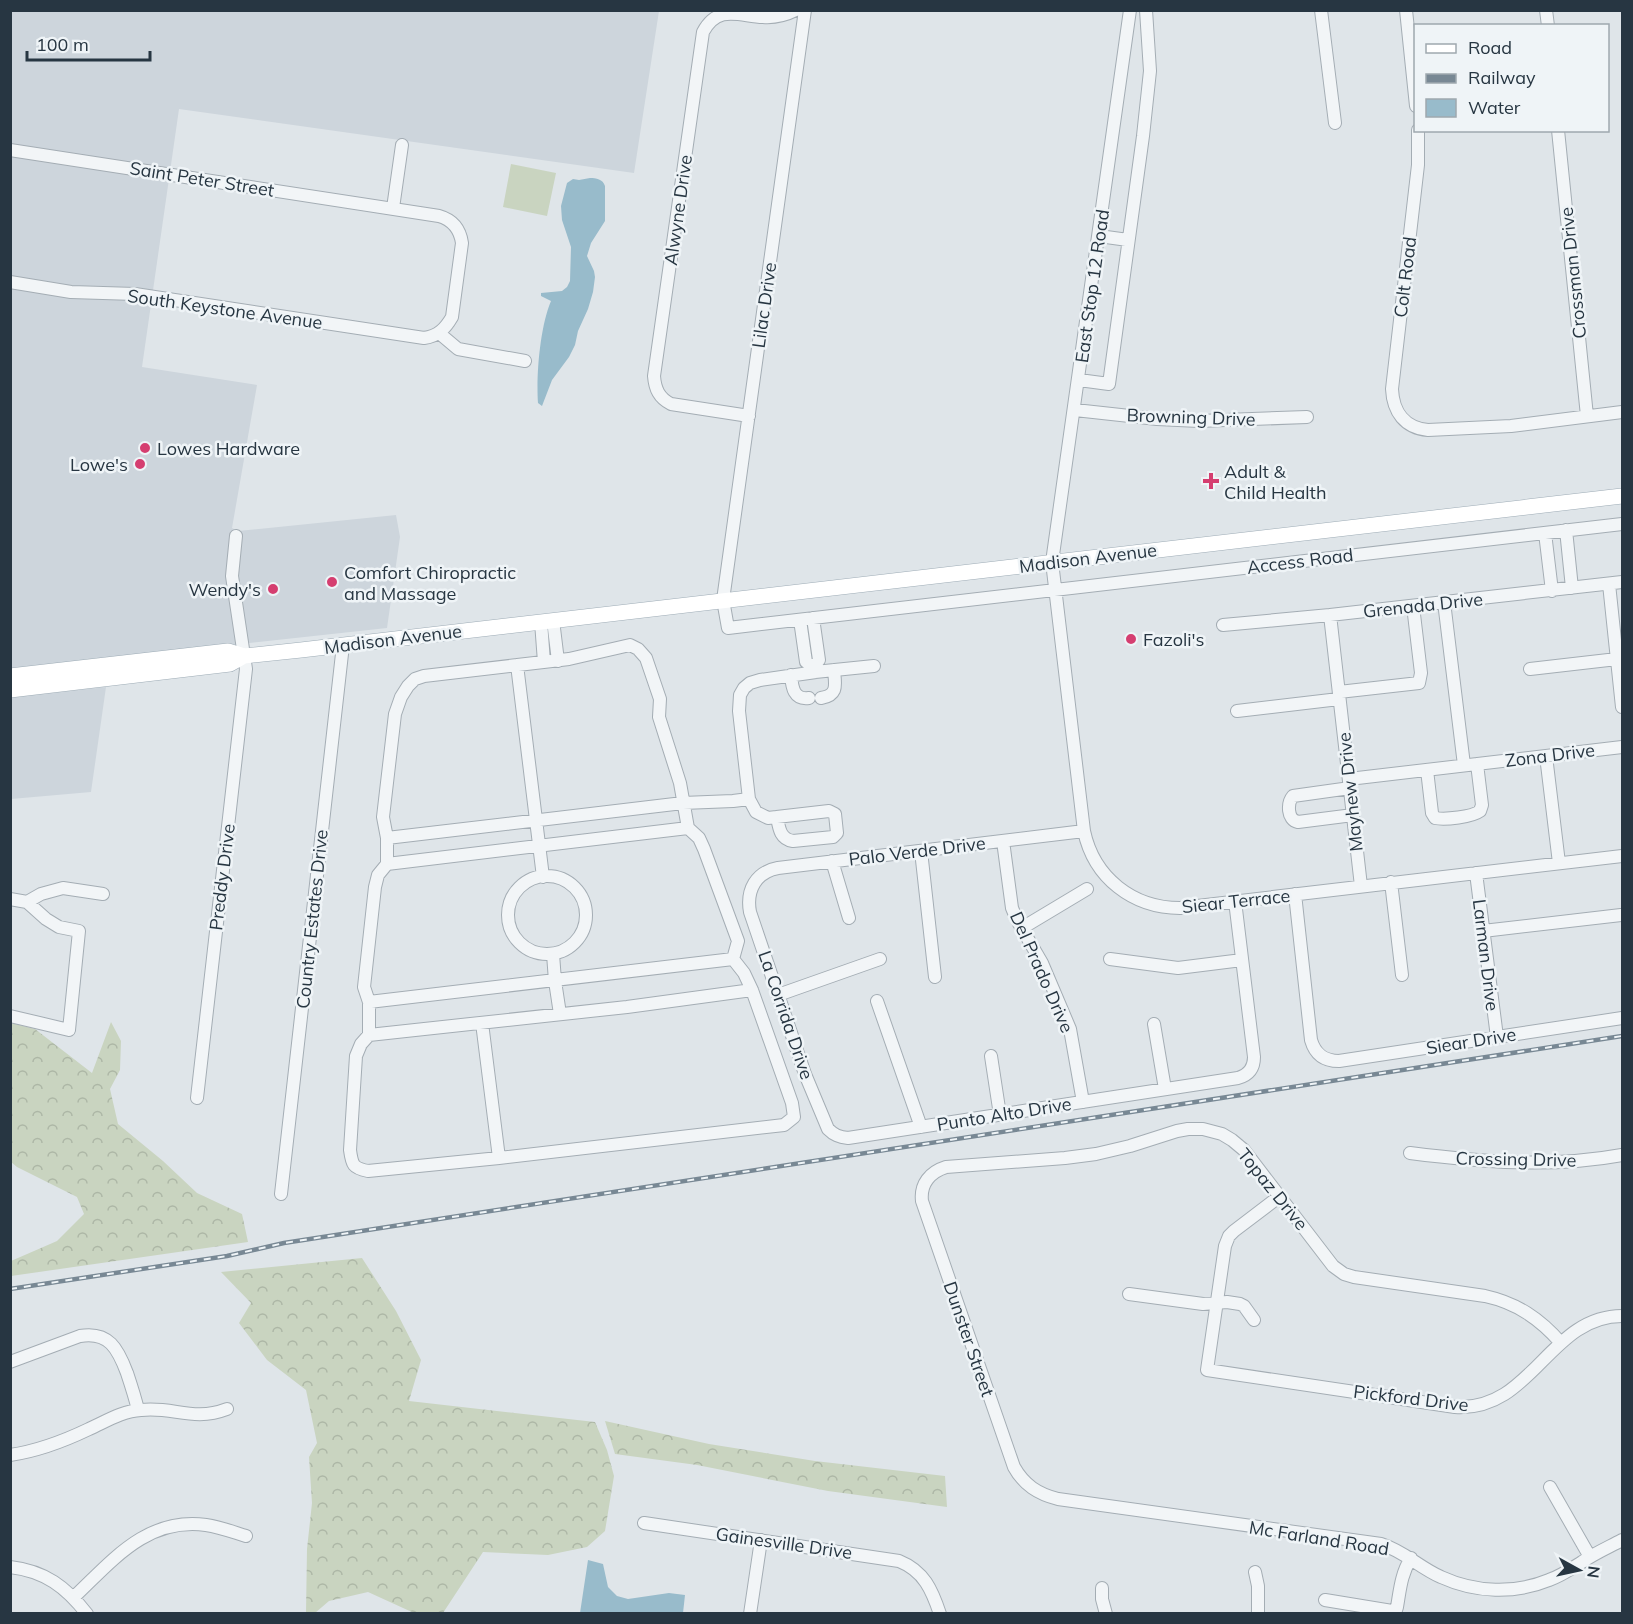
<svg xmlns="http://www.w3.org/2000/svg" width="1633" height="1624" viewBox="0 0 1633 1624" font-family="Mulish,sans-serif">
<style>
.built{fill:#cdd5dc}
.grass{fill:#c9d4c0}
.forest{fill:url(#forest-crowns)}
.water{fill:#98bbcb}
.lines{fill:none;stroke-linecap:round;stroke-linejoin:round}
.minor-casing{stroke:#a4adb4;stroke-width:14}
.major-casing{stroke:#9eacb6;stroke-width:16}
.minor{stroke:#f2f5f7;stroke-width:12}
.major{stroke:#fff;stroke-width:15}
.rail-casing{stroke:#788894;stroke-width:4.5}
.rail{stroke:#eff4f7;stroke-width:2;stroke-dasharray:7;stroke-linecap:butt}
.poi-dot{fill:#d53e70;stroke:#eff4f7;stroke-width:2}
.labels{text-anchor:middle;dominant-baseline:central;stroke-width:5;stroke-linejoin:round;paint-order:stroke}
.street-label{font-size:18px;fill:#273642;stroke:#eff4f7}
.poi-label{font-size:18px;fill:#273642;stroke:#eff4f7;text-anchor:start}
</style>
<defs>
<pattern id="forest-crowns" width="20" height="18" patternUnits="userSpaceOnUse" patternTransform="scale(1.5)"><rect width="20" height="18" fill="#c9d4c0"/><path d="M2 6a3 3 0 1 1 6 0M12 15a3 3 0 1 1 6 0" fill="none" stroke="#adb7a6"/></pattern>
</defs>
<rect width="100%" height="100%" fill="#dfe5e9"/>
<!-- built -->
<path class="built" d="M10,11H659L634,173L179,109L142,367L257,385L232,528L238,531L396,515L400,537L387,628L11,669Z
M106,687L91,792L11,799V697Z"/>
<!-- grass -->
<path class="grass" d="M511,164L556,173L547,216L503,207Z"/>
<!-- forest -->
<path class="forest" d="M111,1022L121,1041L120,1070L110,1089L118,1124L163,1161L197,1193L242,1214L248,1242L11,1276V1261L57,1241L84,1214L77,1197L17,1167L11,1162V1023L35,1029L92,1073Z
M362,1258L396,1311L421,1360L409,1401L595,1422L607,1450L614,1476L605,1531L587,1547L548,1555L483,1552L443,1613H414L368,1592L329,1601L315,1613H306L307,1549L312,1503L309,1457L317,1443L306,1390L267,1360L239,1323L251,1303L221,1272Z
M605,1421L709,1444L815,1461L945,1476L947,1507L828,1491L697,1465L615,1454Z"/>
<!-- water -->
<path class="water" d="M590,178C596,178 603,179 605,186V221L591,243L587,256L594,271L595,277L593,292L588,309L578,331L575,345L569,357L552,380L542,406L538,403C536,375 540,327 551,301L541,296V293L562,291L567,287L570,281L571,247L562,220L561,206L567,183L573,179L579,180Z
M588,1560L603,1564L608,1587L617,1596L628,1599L669,1593L685,1595L683,1613H580Z"/>
<g class="lines">
<!-- minor casing -->
<g class="minor-casing">
<path id="minor" d="M805,10L723,600L728,628L1622,524
M1130,10L1052,562L1084,831C1094,878 1133,908 1180,908L1622,856
M1321,10L1335,123
M1406,10L1416,106
M1546,10L1548,26
M1418,130V165L1392,389C1393,412 1405,428 1428,430L1511,426L1622,412
M1558,130L1587,416
M10,150L439,216C453,220 460,229 462,243L452,317C445,329 438,336 424,338L135,294L71,292L10,282
M393,208L402,145
M1099,236L1128,240
M439,333L458,349L525,361
M1079,380L1109,384L1143,136L1150,71L1146,10
M1075,410L1157,419L1199,421L1307,417
M749,416L671,404C659,398 655,389 654,376L703,32C718,4 739,16 763,17C775,18 786,15 796,10
M1566,530L1572,588
M1545,533L1552,591
M1609,584L1622,707
M1444,602L1464,765
M1330,615L1361,886
M813,618L819,660L814,666
M553,620L558,661
M800,620L806,662L814,666L815,672L874,666
M541,622L544,662
M1223,625L1330,615L1622,582
M630,645L638,649L646,658L660,699L659,717L680,783L688,828L699,838L704,849L738,941L733,959L744,973L752,990L792,1103L794,1117L784,1125L499,1158L368,1171C353,1168 352,1165 350,1150L356,1056L361,1044L369,1035V1002L364,987L375,887L378,875L387,864V838L383,817L395,714L401,697L408,686L415,679L424,676L569,659Z
M517,665L543,877
M1530,669L1617,659
M791,675C792,688 794,700 809,698
M1339,692L1419,683L1421,673L1413,606
M821,698C839,695 835,684 834,670
M1237,711L1339,699
M1546,756L1559,863
M1427,770L1432,813L1435,818C1445,820 1472,817 1480,811L1482,805L1477,764
M1349,779L1622,747
M1350,788L1293,796C1287,803 1287,820 1298,822L1353,815
M749,799L756,812L768,818L829,811L835,814L837,833L833,837L793,841C780,839 779,828 777,817
M1084,831L778,868C756,872 746,890 750,912L805,1074L828,1129C834,1135 839,1137 848,1138L1238,1078C1249,1075 1254,1068 1254,1057L1235,901
M387,838L683,803L733,801L749,799L739,711L740,695L744,688L750,683L760,680L816,672
M1003,841L1012,908L1017,920L1042,963L1070,1029L1083,1102
M921,851L935,977
M832,861L849,918
M387,864L688,828
M1476,873L1497,1037
M508 915a39 39 0 1 1 78 0a39 39 0 1 1-78 0Z
M1391,882L1402,975
M1295,894L1311,1040C1315,1054 1324,1061 1339,1061L1622,1018
M10,899L27,902L41,894L63,888L103,894
M1022,928L1087,889
M1483,931L1621,915
M553,954L555,981L560,1014
M1110,959L1178,968L1242,960
M778,995L880,959
M877,1001L921,1127
M369,1002L733,959
M10,1016L69,1030L79,931L59,927L46,919L27,902
M482,1023L499,1158
M1154,1024L1165,1089
M369,1035L627,1007L752,990
M991,1056L1000,1115
M197,1098L246,669L232,576L236,536
M1410,1153C1481,1162 1551,1168 1622,1155
M281,1194L343,645
M1280,1196L1234,1231L1229,1236L1225,1246L1207,1370L1455,1407C1532,1412 1549,1316 1622,1316
M1129,1294L1203,1304L1227,1302L1240,1304L1244,1306L1254,1320
M1561,1343C1540,1319 1517,1303 1485,1296L1354,1277L1344,1274L1333,1266L1244,1150L1232,1140L1222,1134L1203,1129H1188L1177,1131L1130,1146L1096,1154L1065,1158L946,1167C930,1172 920,1184 922,1201L1014,1467C1024,1485 1038,1494 1058,1499L1381,1544C1404,1551 1420,1568 1441,1577C1476,1593 1515,1594 1549,1580C1561,1576 1571,1569 1582,1562C1595,1553 1609,1547 1622,1540
M10,1362L80,1336C109,1331 118,1349 127,1373C131,1385 135,1397 138,1410
M10,1455C38,1451 64,1441 89,1429C105,1422 122,1411 141,1410C173,1406 193,1422 227,1409
M1550,1487L1590,1557
M644,1523L899,1561C924,1571 932,1590 940,1614
M10,1567C45,1571 66,1587 87,1614
M1255,1572L1258,1586V1614
M1102,1588V1599L1106,1614
M74,1597C113,1560 147,1517 206,1525C220,1527 233,1532 246,1536
M1325,1600L1392,1611L1396,1610L1397,1607C1400,1590 1401,1574 1411,1558
M750,1614L761,1540"/>
</g>
<!-- major casing -->
<g class="major-casing">
<path id="major" d="M10,676L228,651L244,656L301,650L1622,496
M10,690L230,664L244,656"/>
</g>
<!-- minor -->
<use href="#minor" class="minor"/>
<!-- major -->
<use href="#major" class="major"/>
<!-- rail casing -->
<g class="rail-casing">
<path id="rail" d="M10,1289L227,1256L284,1243L1622,1036"/>
</g>
<!-- rail -->
<use href="#rail" class="rail"/>
</g>
<!-- markers -->
<g class="poi-dot">
<circle cx="145" cy="448" r="6"/>
<circle cx="140" cy="464" r="6"/>
<path d="M1208 472h6v6h6v6h-6v6h-6v-6h-6v-6h6z"/>
<circle cx="332" cy="582" r="6"/>
<circle cx="273" cy="589" r="6"/>
<circle cx="1131" cy="639" r="6"/>
</g>
<g class="labels">
<!-- street labels -->
<g class="street-label">
<text transform="translate(202 179) rotate(9)">Saint Peter Street</text>
<text transform="translate(678 210) rotate(-82)">Alwyne Drive</text>
<text transform="translate(1573 273) rotate(-96)">Crossman Drive</text>
<text transform="translate(1405 277) rotate(-83)">Colt Road</text>
<text transform="translate(1092 286) rotate(-82)">East Stop 12 Road</text>
<text transform="translate(764 305) rotate(-82)">Lilac Drive</text>
<text transform="translate(225 309) rotate(8)">South Keystone Avenue</text>
<text transform="translate(1191 417) rotate(2)">Browning Drive</text>
<text transform="translate(1088 558) rotate(-7)">Madison Avenue</text>
<text transform="translate(1300 561) rotate(-7)">Access Road</text>
<text transform="translate(1423 605) rotate(-6)">Grenada Drive</text>
<text transform="translate(393 639) rotate(-7)">Madison Avenue</text>
<text transform="translate(1550 755) rotate(-7)">Zona Drive</text>
<text transform="translate(1350 792) rotate(-96)">Mayhew Drive</text>
<text transform="translate(917 851) rotate(-7)">Palo Verde Drive</text>
<text transform="translate(222 877) rotate(-83)">Preddy Drive</text>
<text transform="translate(1236 901) rotate(-6)">Siear Terrace</text>
<text transform="translate(312 919) rotate(-84)">Country Estates Drive</text>
<text transform="translate(1486 955) rotate(83)">Larman Drive</text>
<text transform="translate(1042 972) rotate(66)">Del Prado Drive</text>
<text transform="translate(786 1015) rotate(71)">La Corrida Drive</text>
<text transform="translate(1471 1041) rotate(-9)">Siear Drive</text>
<text transform="translate(1004 1114) rotate(-9)">Punto Alto Drive</text>
<text transform="translate(1516 1159) rotate(1)">Crossing Drive</text>
<text transform="translate(1273 1189) rotate(51)">Topaz Drive</text>
<text transform="translate(969 1339) rotate(71)">Dunster Street</text>
<text transform="translate(1411 1398) rotate(7)">Pickford Drive</text>
<text transform="translate(1319 1538) rotate(9)">Mc Farland Road</text>
<text transform="translate(784 1543) rotate(8)">Gainesville Drive</text>
</g>
<!-- poi labels -->
<g class="poi-label">
<text x="157" y="448">Lowes Hardware</text>
<text x="128" y="464" text-anchor="end">Lowe's</text>
<text x="1224" y="471">Adult &amp;<tspan x="1224" dy="21">Child Health</tspan></text>
<text x="344" y="572">Comfort Chiropractic<tspan x="344" dy="21">and Massage</tspan></text>
<text x="261" y="589" text-anchor="end">Wendy's</text>
<text x="1143" y="639">Fazoli's</text>
</g>
</g>
<!-- border -->
<rect width="1633" height="1624" fill="none" stroke="#273642" stroke-width="24"/>
<!-- legend -->
<rect x="1414" y="24" width="195" height="108" fill="#eff4f7" stroke="#9fa8af" stroke-width="1.5"/>
<rect x="1426" y="44" width="30" height="9" fill="#ffffff" stroke="#9fa8af" stroke-width="1.5"/>
<text x="1468" y="54" font-size="18" fill="#273642">Road</text>
<rect x="1426" y="74" width="30" height="9" fill="#788894" stroke="#9fa8af" stroke-width="1.5"/>
<text x="1468" y="84" font-size="18" fill="#273642">Railway</text>
<rect x="1426" y="99" width="30" height="18" fill="#98bbcb" stroke="#9fa8af" stroke-width="1.5"/>
<text x="1468" y="114" font-size="18" fill="#273642">Water</text>
<!-- north arrow -->
<g transform="translate(1579 1570) rotate(98)" stroke="#eff4f7" stroke-width="4.5" paint-order="stroke">
<path d="M0-4.5L10 22L0 15L-10 22Z" fill="#273642"/>
<text y="-9" font-size="16" font-weight="bold" text-anchor="middle" fill="#273642">N</text>
</g>
<!-- scale -->
<path d="M27 51v9h123v-9" fill="none" stroke="#273642" stroke-width="3"/>
<text x="36" y="51" font-size="18" fill="#273642" stroke="#eff4f7" stroke-width="4.5" paint-order="stroke">100 m</text>
</svg>
